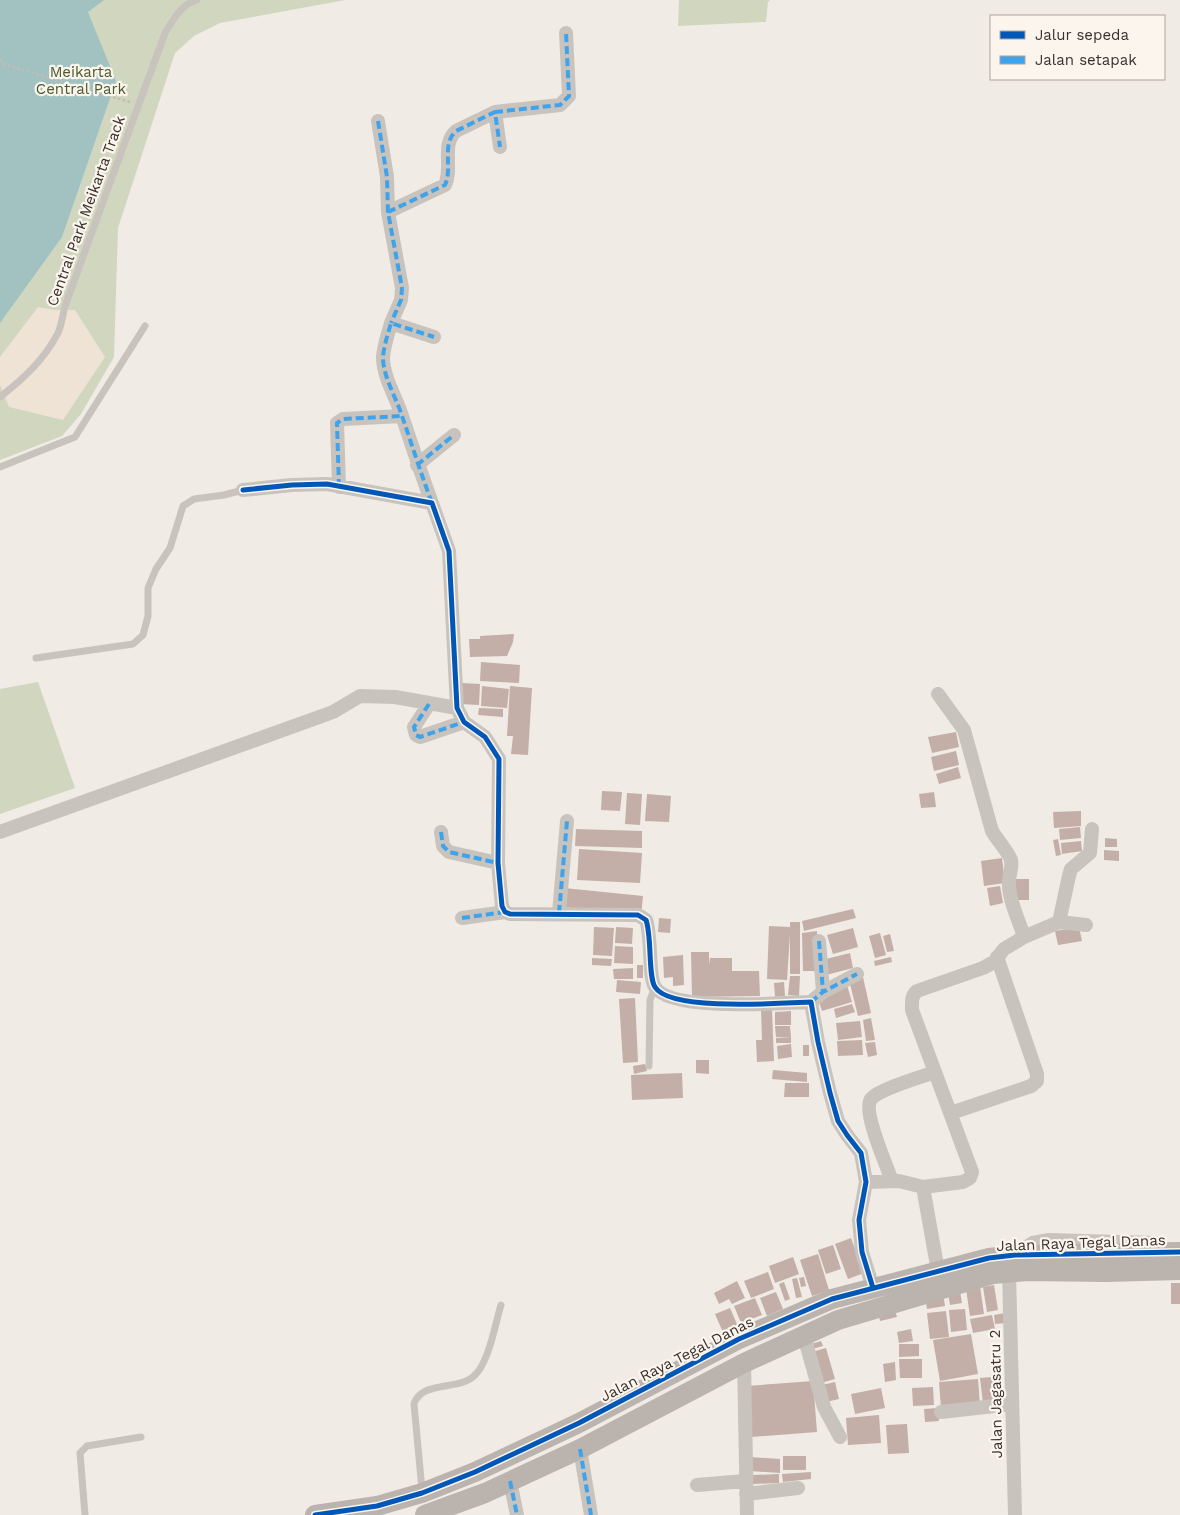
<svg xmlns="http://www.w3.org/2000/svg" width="1180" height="1515" viewBox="0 0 1180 1515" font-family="'Work Sans',sans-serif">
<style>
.green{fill:#d1d6bf}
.plaza{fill:#eee3d5}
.water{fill:#a1c2c1}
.building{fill:#c3afa7}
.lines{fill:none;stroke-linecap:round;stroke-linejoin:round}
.path{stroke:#c2bbb6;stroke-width:2.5;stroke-dasharray:2.5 2.5;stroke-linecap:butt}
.lane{stroke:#c9c3be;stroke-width:7}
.street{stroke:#c9c3be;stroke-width:14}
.secondary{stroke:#bab3ae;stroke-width:20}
.quiet{stroke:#3fa3eb;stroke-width:4;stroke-dasharray:8 4;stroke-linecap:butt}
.cycleway-casing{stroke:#fbf5ee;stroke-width:8}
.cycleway{stroke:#0057b8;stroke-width:5}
.labels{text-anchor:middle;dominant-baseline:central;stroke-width:4.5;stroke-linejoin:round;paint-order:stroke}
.park-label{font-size:15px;fill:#4a5a2e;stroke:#fbf5ee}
.street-label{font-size:15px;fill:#3b302b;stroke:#fbf5ee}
</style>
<rect width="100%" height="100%" fill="#f0ebe5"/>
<!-- green -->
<path class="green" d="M0,0H345L220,23L194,36L175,53L118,228L114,357L81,414L62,436L0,460Z
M679,0H770L768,2L766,22L678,26Z
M38,682L75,788L0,814V689Z"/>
<!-- plaza -->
<path class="plaza" d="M38,307L55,310H75L105,357L63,420L9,407L0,385V357Z"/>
<!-- water -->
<path class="water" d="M0,0H104L88,12L116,81L62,237L0,323Z"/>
<!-- building -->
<path class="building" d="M514,634L513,642L507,656L470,657L469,639H480V636Z
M481,662L520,665L519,683L480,681Z
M461,683L480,684L479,705L460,704Z
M482,686L509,689L507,708L481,706Z
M510,686L532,688L528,755L511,754L513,736H507Z
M479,708L503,709V717L478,715Z
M956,732L959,747L932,753L928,737Z
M956,751L959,765L934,771L931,757Z
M958,767L961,778L939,784L936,774Z
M602,791L622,792L620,811L601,810Z
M934,792L936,807L921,808L919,794Z
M627,793L642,794L640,825L625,824Z
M647,794L671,796L669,822L645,821Z
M1081,811V826L1054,828L1053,812Z
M1080,827L1081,838L1060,840L1059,829Z
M576,829L642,831V848L575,846Z
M1105,838L1117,839V847H1105Z
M1058,839L1061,855L1056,856L1053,840Z
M1081,841L1082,851L1062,854L1061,843Z
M579,849L642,853L640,883L577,880Z
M1104,850L1119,851V861L1104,860Z
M1002,858L1005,883L984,886L981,861Z
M1013,879H1029V900H1014Z
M1000,886L1003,903L990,906L987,888Z
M564,888L643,896L641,916L563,907Z
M853,909L856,918L804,931L802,921Z
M659,918L671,919L670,933L658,932Z
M790,922H800V974H790V935L787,980L767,979L769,926L790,927Z
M594,927L614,928L612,956L593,955Z
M616,927L633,928L632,944L615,943Z
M1079,927L1082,941L1058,945L1055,931Z
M853,928L858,947L833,954L827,935Z
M817,931V971H803L802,933Z
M880,933L886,955L875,958L869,936Z
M890,934L894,951L887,952L883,936Z
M615,946L633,947V964L614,963Z
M691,952H709V965L710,958H732V971H759L760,996L692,997Z
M850,953L853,968L826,975L822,960Z
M683,955L684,985L673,986V977L664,978L663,957Z
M891,957L892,962L875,966L874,961Z
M592,958L612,959L611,966L592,965Z
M637,965H643V978H637Z
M633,968V979H614L613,969Z
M790,976H800L799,996L788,995Z
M863,977L871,1013L858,1016L849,980Z
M617,980L641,982L640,994L616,992Z
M784,982L785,996L775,997L774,983Z
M847,985L852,1002L822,1011L818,999Z
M635,998L638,1062L623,1063L619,999Z
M852,1004L855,1012L836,1018L834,1009Z
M761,1010H772L774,1061L757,1062L756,1040H762Z
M791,1011V1025H775V1012Z
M871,1018L875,1040L866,1041L863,1020Z
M860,1021L862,1037L838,1040L836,1023Z
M775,1026H790L791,1037H776Z
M791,1037V1043H776V1038Z
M862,1040L863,1055L838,1056L837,1041Z
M875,1042L877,1055L868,1057L865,1043Z
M791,1044L792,1057L778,1059L777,1046Z
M803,1045H809V1056H803Z
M696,1060H709V1074L696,1073Z
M645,1064L647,1071L634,1074L633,1066Z
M773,1070L807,1073V1082L772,1079Z
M682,1073L683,1098L632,1100L631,1075Z
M785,1083H809V1097H784Z
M851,1238L864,1273L848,1279L835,1244Z
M833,1245L841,1269L826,1274L818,1250Z
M818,1254L829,1290L812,1296L800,1260Z
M793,1257L799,1274L775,1283L769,1266Z
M768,1272L774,1289L751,1298L744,1281Z
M804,1277L806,1286L801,1287L799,1278Z
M797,1278L802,1297L796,1298L792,1279Z
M737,1281L745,1298L732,1304L729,1299L719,1304L714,1293Z
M784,1282L790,1299L785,1301L779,1284Z
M1171,1283H1180V1304H1171Z
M994,1285L998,1310L987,1312L983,1287Z
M980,1286L984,1314L970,1316L966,1289Z
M960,1291L962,1303L950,1305L948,1293Z
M776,1292L783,1309L767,1316L760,1298Z
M943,1293L945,1306L927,1309L925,1296Z
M755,1298L762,1315L741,1323L734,1306Z
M894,1307L897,1317L880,1321L878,1311Z
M730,1308L740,1331L725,1337L715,1314Z
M965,1309L967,1330L951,1332L949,1310Z
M946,1311L949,1337L930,1339L927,1313Z
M1005,1313L1007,1323L995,1324L994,1315Z
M992,1315L995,1329L973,1333L970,1319Z
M911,1329L913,1341L899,1343L897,1332Z
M971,1334L978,1374L940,1381L933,1340Z
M821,1341L823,1346L812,1349L811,1344Z
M899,1344H919V1356L899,1357Z
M826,1348L835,1379L821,1383L812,1352Z
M899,1359H922V1378H900Z
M895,1362L896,1380L885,1382L883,1364Z
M1002,1376L1004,1403L983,1404L980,1378Z
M978,1379L980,1405L941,1408L939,1382Z
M813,1381L817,1432L751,1437L747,1386Z
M835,1382L839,1399L826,1402L822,1385Z
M933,1387L934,1405L913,1406L912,1388Z
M881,1388L885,1408L855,1414L851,1394Z
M938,1408L939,1421L925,1422L924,1409Z
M879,1415L881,1443L848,1445L846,1418Z
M907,1424L909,1453L888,1454L886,1425Z
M783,1456H806V1470H783Z
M750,1457L780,1459V1473L749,1471Z
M811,1472V1479L783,1482L782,1474Z
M779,1474V1483L753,1484L752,1475Z"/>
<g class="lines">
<!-- path -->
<path class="path" d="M0,60L3,64L130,102"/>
<!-- lane -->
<path class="lane" d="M0,397C23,379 44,360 58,333C62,324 63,312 66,303L165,33C173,20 181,4 197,0
M0,467L75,437L145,326
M36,658L133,644L143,635L148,616V588L156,569L170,548L183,506L194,499L224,495L243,490
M649,1066L650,1000L655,987
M422,1490L414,1404C422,1380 458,1391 474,1376C489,1363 495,1324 501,1305
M85,1515L80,1453L87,1446L141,1437"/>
<!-- street -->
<path class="street" d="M495,112L560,105L569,96L566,33
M378,121L387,177L388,212L402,288L401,300L391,323
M388,212L445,185C453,168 441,144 456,131L495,112L500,147
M417,465L454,435
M339,487L337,423L343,419L402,416
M243,490L292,485L327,484L432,503L449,551L457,708L464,722L485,737L499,759L498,863L502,906L505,912L510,914L638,915L646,920C652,936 648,977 655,987C670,1012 783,1003 811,1002L818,1042L830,1093L838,1121L847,1135L861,1153L866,1182L859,1220L862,1252L873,1288
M432,503C421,474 412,445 402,416C396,397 383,377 383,357C384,345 388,334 391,323L434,337
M938,694L964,730L992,831C996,838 1010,855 1011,860C1013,869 1008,876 1009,884C1009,901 1019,920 1024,937
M429,704L414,727L416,735L420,737L464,722
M0,832L333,712L360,696L395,697L457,708
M441,832L443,846L449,852L498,863
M559,913L567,821
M462,918L505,912
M1059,922L1086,925
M819,941L823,992
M811,1002L823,992L857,974
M951,1113L1031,1086L1037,1081V1074L997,957
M892,1181C887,1166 862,1111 871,1099C879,1089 921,1077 935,1072
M866,1182L899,1181L923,1187L963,1182L970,1178L972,1172L912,1010C912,1002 911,996 917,991L983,968L994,962L1004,949L1024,937L1059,922L1069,876L1071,869L1090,853L1092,829
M923,1187L938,1271
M1015,1254L1033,1243L1049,1240L1155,1243
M1009,1272L1015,1515
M804,1336L824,1407L840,1437
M744,1363L747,1515
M941,1412L1012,1404
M580,1449L591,1515
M510,1481L517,1515
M697,1485L745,1481
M746,1494L798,1488"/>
<!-- secondary -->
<path class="secondary" d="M315,1515L377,1506L422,1493L475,1472L579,1423L739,1339L832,1299L989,1258L1015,1255L1180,1252
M425,1515L485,1493L580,1449L744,1363L838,1320L993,1274L1027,1271L1106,1272L1180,1270"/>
<!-- quiet -->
<path class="quiet" d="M495,112L560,105L569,96L566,33
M378,121L387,177L388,212L402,288L401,300L391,323
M388,212L445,185C453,168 441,144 456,131L495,112L500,147
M417,465L454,435
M339,487L337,423L343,419L402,416
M432,503C421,474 412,445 402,416C396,397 383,377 383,357C384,345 388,334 391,323L434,337
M429,704L414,727L416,735L420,737L464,722
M441,832L443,846L449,852L498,863
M559,913L567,821
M462,918L505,912
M819,941L823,992
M811,1002L823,992L857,974
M580,1449L591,1515
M510,1481L517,1515"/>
<!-- cycleway casing -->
<g class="cycleway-casing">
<path id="cycleway" d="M243,490L292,485L327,484L432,503L449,551L457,708L464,722L485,737L499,759L498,863L502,906L505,912L510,914L638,915L646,920C652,936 648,977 655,987C670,1012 783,1003 811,1002L818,1042L830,1093L838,1121L847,1135L861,1153L866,1182L859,1220L862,1252L873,1288
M315,1515L377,1506L422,1493L475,1472L579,1423L739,1339L832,1299L989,1258L1015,1255L1180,1252"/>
</g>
<!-- cycleway -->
<use href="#cycleway" class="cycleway"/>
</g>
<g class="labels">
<!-- park labels -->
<g class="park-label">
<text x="81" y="72">Meikarta<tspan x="81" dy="17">Central Park</tspan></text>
</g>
<!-- street labels -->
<g class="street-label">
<text transform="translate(86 211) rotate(-70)">Central Park Meikarta Track</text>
<text transform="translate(1081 1243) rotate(-2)">Jalan Raya Tegal Danas</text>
<text transform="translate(677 1359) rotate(-27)">Jalan Raya Tegal Danas</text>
<text transform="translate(996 1394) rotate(-91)">Jalan Jagasatru 2</text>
</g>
</g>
<!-- legend -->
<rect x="990" y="15" width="175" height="65" fill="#fbf5ee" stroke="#aea6a0"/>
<rect x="1000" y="31" width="25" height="8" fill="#0057b8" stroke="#aea6a0"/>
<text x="1035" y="40" font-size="15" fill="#3b302b">Jalur sepeda</text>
<rect x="1000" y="56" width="25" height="8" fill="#3fa3eb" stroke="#aea6a0"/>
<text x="1035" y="65" font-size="15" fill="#3b302b">Jalan setapak</text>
</svg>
